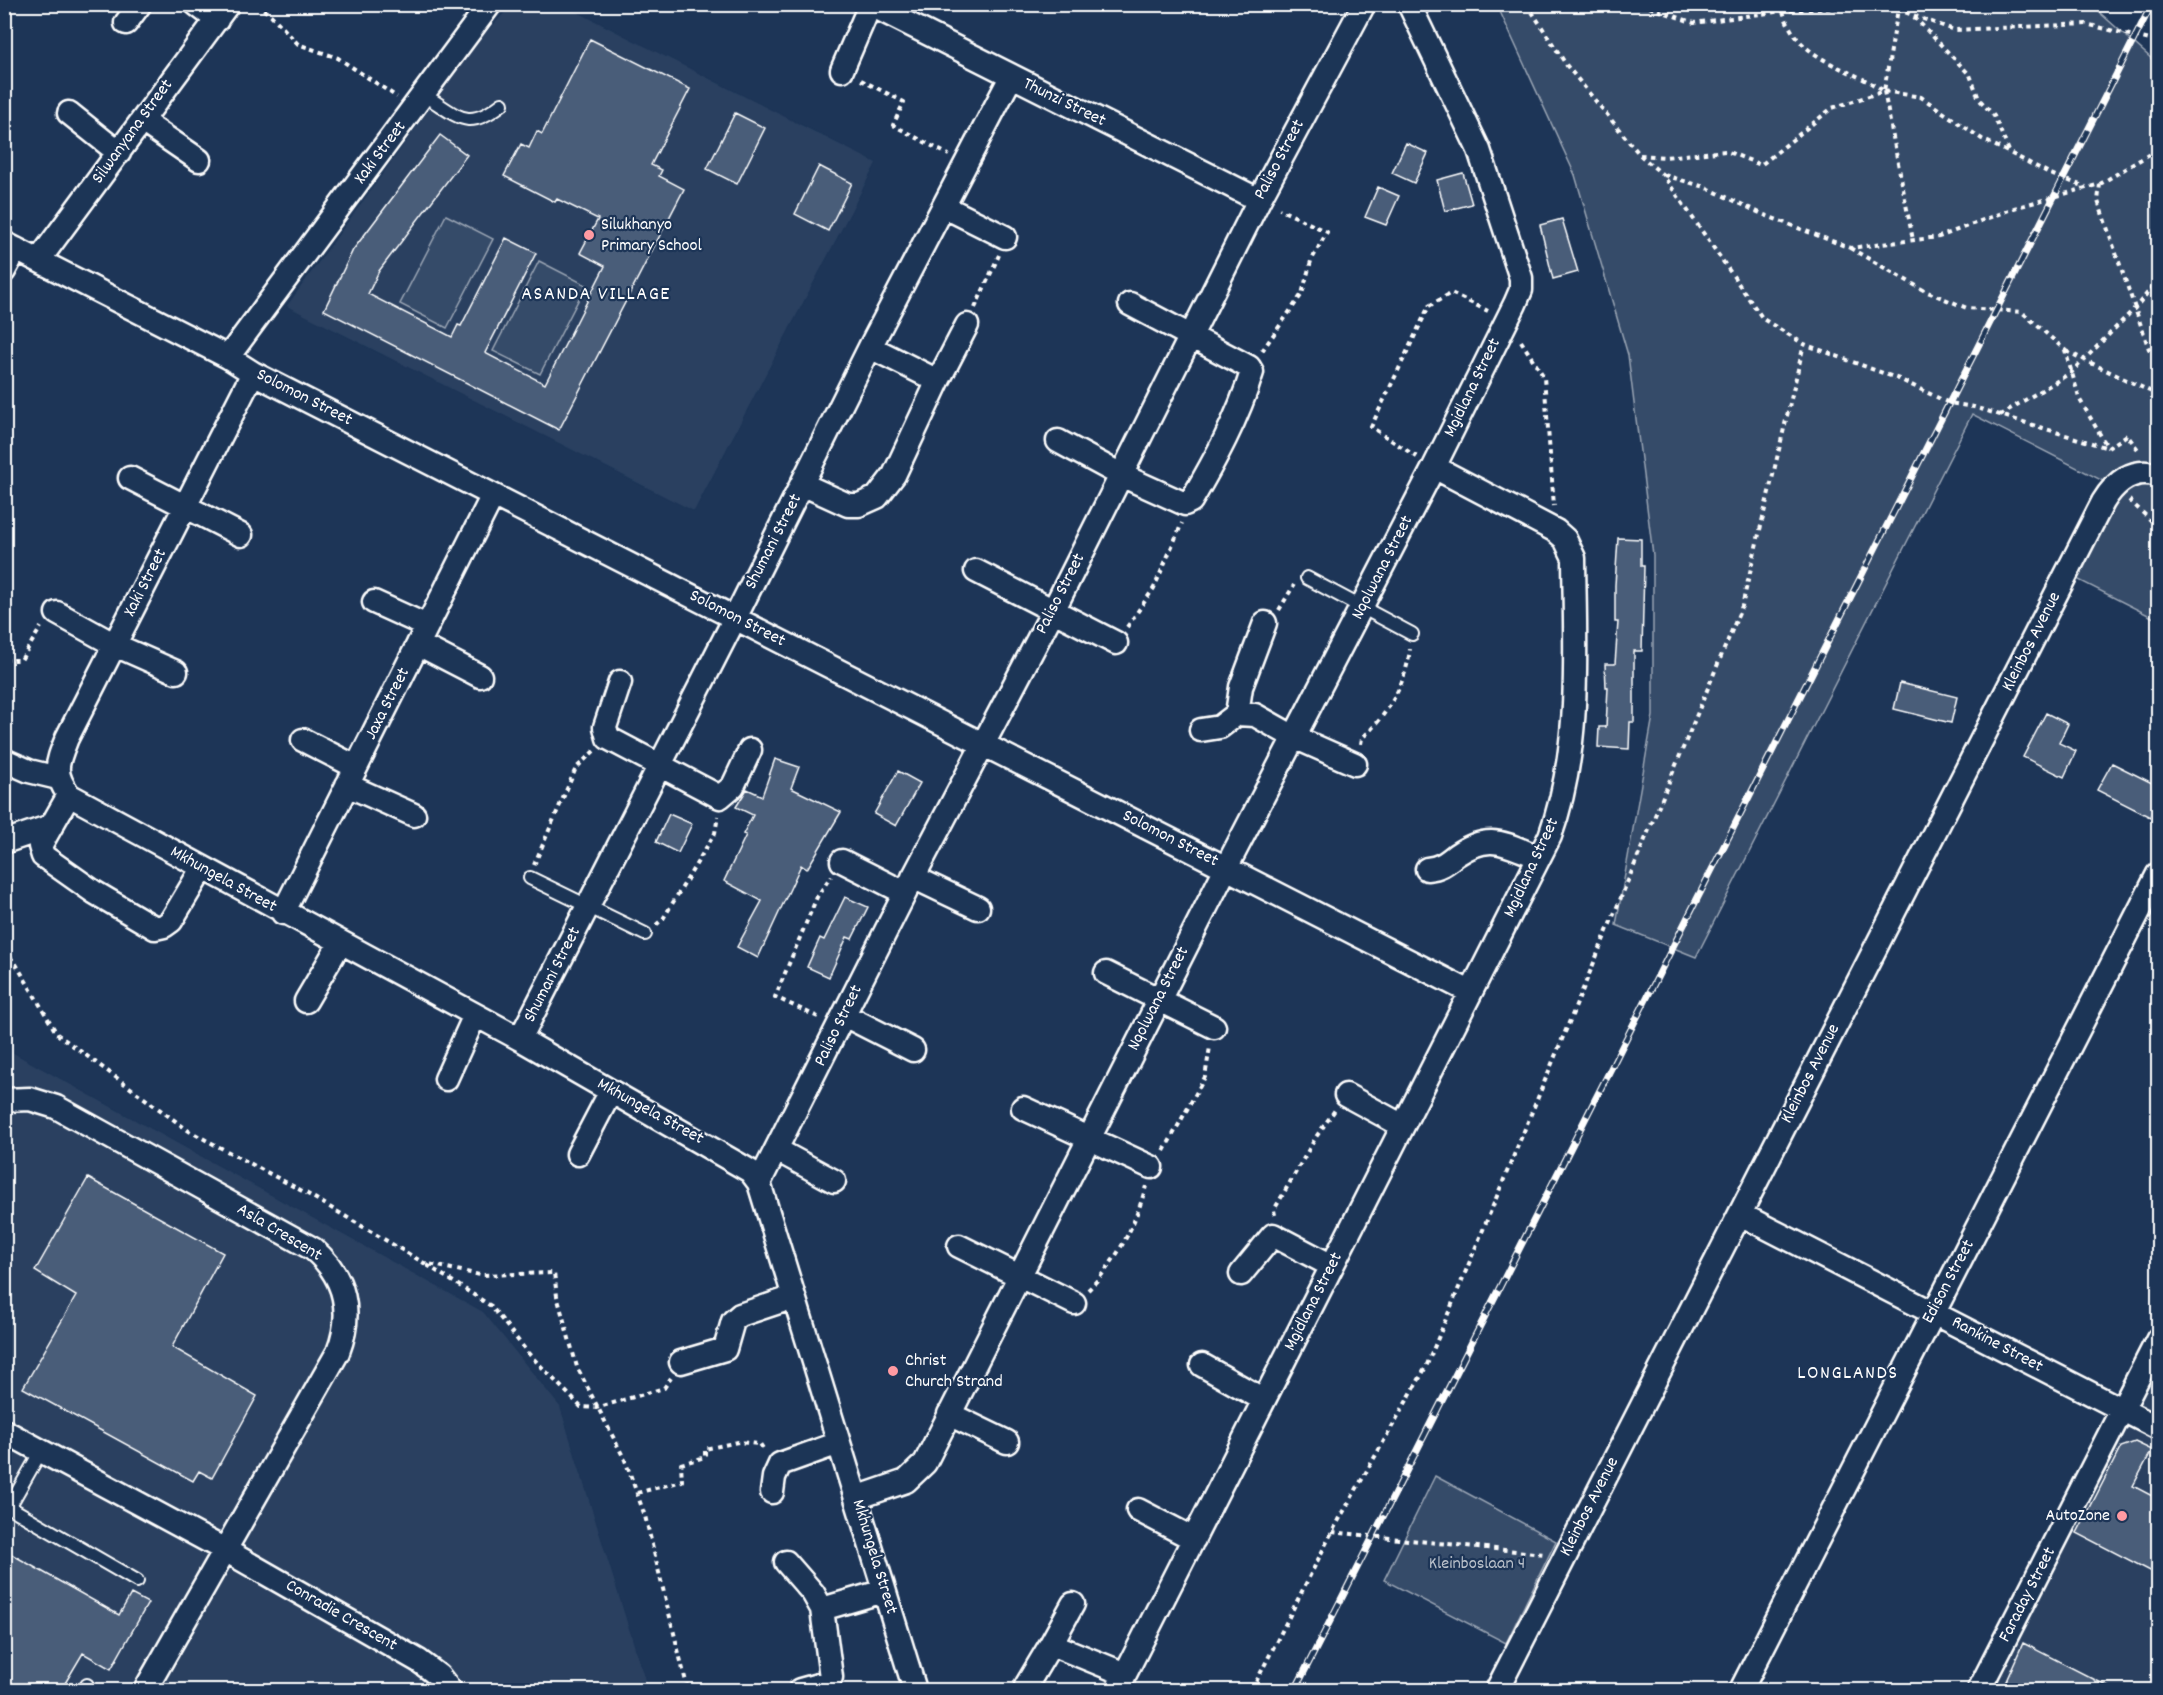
<svg xmlns="http://www.w3.org/2000/svg" width="2163" height="1695" viewBox="0 0 2163 1695" font-family="Dekko,sans-serif">
<style>
.built{fill:#2a4161}
.green{fill:#364b69;stroke:#9aa5b4;stroke-width:1.5}
.building{fill:#4a5d79;stroke:#fff;stroke-width:1.5}
.lines{fill:none;stroke-linecap:round;stroke-linejoin:round}
.lane-casing{stroke:#fff;stroke-width:16}
.street-casing{stroke:#fff;stroke-width:27}
.path{stroke:#fff;stroke-width:4;stroke-dasharray:4.5 4.5;stroke-linecap:butt}
.lane{stroke:#1d3557;stroke-width:12}
.street{stroke:#1d3557;stroke-width:22}
.rail-casing{stroke:#fff;stroke-width:7}
.rail{stroke:#1d3557;stroke-width:4.5;stroke-dasharray:14;stroke-linecap:butt}
.poi-dot{fill:#ff9aa2;stroke:#1d3557;stroke-width:2}
.labels{text-anchor:middle;dominant-baseline:central;stroke-width:4.5;stroke-linejoin:round;paint-order:stroke}
.street-label{font-size:18px;fill:#fff;stroke:#1d3557}
.poi-label{font-size:18px;fill:#fff;stroke:#1d3557;text-anchor:start}
.park-label{font-size:18px;fill:#b9c0ca;stroke:#1d3557}
.neighbourhood-label{font-size:20px;letter-spacing:1.5px;fill:#fff;stroke:#1d3557}
</style>
<rect width="100%" height="100%" fill="#1d3557"/>
<filter id="ink" filterUnits="userSpaceOnUse"><feTurbulence type="fractalNoise" baseFrequency=".0167" numOctaves="2"/><feDisplacementMap in="SourceGraphic" scale="12" xChannelSelector="R" yChannelSelector="G"/><feConvolveMatrix kernelMatrix="1 2 1 2 8 2 1 2 1" color-interpolation-filters="sRGB"/></filter>
<g filter="url(#ink)">
<!-- built -->
<path class="built" d="M512,5H563L876,163L694,511L287,306L481,38Z
M4,1048L483,1312L560,1407L648,1690H5Z
M2158,1337V1690H1979Z"/>
<!-- green -->
<path class="green" d="M1497,5H2091L2152,59L2158,49V620L2067,574L2111,485L1972,414L1696,957L1616,925L1653,716V555L1628,355L1575,175Z
M446,215L493,239L447,328L400,304Z
M539,261L586,285L540,374L493,351Z
M1435,1476L1556,1541L1506,1643L1384,1580Z"/>
<!-- building -->
<path class="building" d="M590,39L690,89L651,165L662,170L659,176L684,189L559,430L324,310L353,250L440,135L467,155L379,271L368,294L452,337L458,325L461,326L506,238L536,253L485,353L545,384L605,266L580,253L598,219L557,199L555,202L504,176L521,144L529,148L537,131L542,134Z
M735,113L765,128L737,184L707,169Z
M1406,143L1428,153L1414,183L1392,173Z
M819,166L852,183L828,231L795,214Z
M1463,173L1472,204L1445,211L1437,180Z
M1378,187L1399,196L1386,225L1365,217Z
M1562,219L1578,272L1553,279L1540,225Z
M1618,538L1641,539V566H1644L1642,651H1634V722H1630L1629,749L1598,747L1599,727H1606L1608,687H1606L1605,664H1615L1618,622H1615V585Z
M1900,683L1957,697L1951,723L1894,709Z
M2046,713L2068,724L2059,743L2076,751L2064,777L2023,757Z
M775,759L799,767L791,788L841,812L807,869L801,865L758,958L737,947L762,901L724,881L746,835L743,834L753,815L736,807L747,789L762,796Z
M2112,763L2158,786V799L2150,817L2097,790Z
M898,771L920,783L896,826L874,814Z
M669,814L692,824L678,853L656,842Z
M845,897L868,907L852,939L847,937L829,977L807,967L820,938L824,940Z
M88,1178L223,1253L172,1347L257,1396L212,1478L199,1471L193,1481L23,1388L76,1296L35,1271Z
M2135,1442L2152,1450L2133,1486L2158,1499V1575L2077,1533L2121,1447Z
M4,1550L119,1615L131,1594L148,1603L111,1669L83,1653L61,1690H4Z
M2023,1643L2115,1690H2002Z"/>
<g class="lines">
<!-- lane casing -->
<g class="lane-casing">
<path id="lane" d="M424,95C459,116 466,132 502,104
M1307,578L1412,634
M530,878L645,934
M4,1506L9,1507L41,1451
M9,1507L137,1581
M85,1690L87,1685"/>
</g>
<!-- street casing -->
<g class="street-casing">
<path id="street" d="M196,4L217,20
M869,4L1259,200
M126,23L140,4
M842,70L870,5
M69,113L119,153
M142,121L199,160
M945,207L1005,237
M4,243L228,357L253,373L1470,992
M39,260L228,4
M4,271L16,249
M228,357L490,4
M253,373L67,738C57,763 52,772 69,795L520,1039L750,1171L759,1183L915,1690
M938,381L967,325
M1058,441L1121,475L1185,504L1191,501C1215,460 1238,418 1252,372L1249,367L1130,304
M130,478L241,535
M802,484L848,505H859L877,497L894,475L938,381L870,347
M976,571L1116,643
M374,602L427,626
M57,613L115,645L176,672
M418,644L480,676
M620,682L605,727L608,738L720,797L733,786L750,750
M1237,714L1241,687L1265,623
M1201,730L1220,727L1237,714L1255,715L1294,737L1355,764
M303,740L356,767
M4,760L29,771L58,778
M347,785L414,815
M69,795L40,846L43,856L94,892L155,928L164,926L171,921L202,869
M4,842L51,826
M842,861L905,893
M1427,869C1440,868 1446,863 1456,855C1490,832 1504,844 1539,857
M913,877L978,908
M283,913L493,495
M1106,973L1214,1027
M306,1001L340,943
M844,1015L913,1050
M520,1039L735,618L870,347L1011,77
M446,1079L475,1015
M1346,1095L1403,1126
M4,1100L30,1099L56,1107L313,1249C346,1277 353,1313 338,1352L145,1690
M1023,1108L1151,1167
M777,1150L834,1181
M578,1154L611,1091
M759,1183L905,893L1053,611L1259,200L1364,4
M1740,1214L2158,1428
M959,1246L1074,1303
M1241,1274L1273,1235L1332,1266
M681,1362L725,1349L733,1321L740,1315L794,1297
M1202,1365L1264,1400
M949,1414L1007,1442
M4,1431L225,1550L419,1661L439,1676L450,1690
M772,1492L774,1477L780,1464L839,1443
M856,1498L906,1481L925,1463L1226,868L1434,467
M1138,1510L1194,1539
M786,1562L813,1593L822,1609
M1073,1604L1051,1644L1125,1674
M1026,1686L1051,1644
M800,1690L825,1683L831,1677L822,1609L884,1591
M1117,1690L1550,836C1582,748 1575,649 1574,558L1565,539L1556,531L1434,467L1515,304L1521,290V278L1479,150L1409,4
M1497,1690L2103,502C2115,482 2133,467 2158,475
M1741,1690L2158,874
M1979,1690L2158,1339"/>
</g>
<!-- path -->
<path class="path" d="M256,4L271,15L298,44L338,58L397,97
M1527,4L1567,66L1640,155L1663,175L1763,319L1804,344L1899,379L1949,403L1974,407L2108,448L2127,435L2140,452
M1641,4L1694,23L1783,11L1885,5L1954,30L2086,24L2158,42
M1783,11C1798,61 1845,65 1884,91L1898,9
M1914,17L1970,75L1979,99L1994,116L2009,151
M861,80L904,102L893,125L949,155
M1884,91L1913,240
M1640,155L1665,157L1726,151L1761,165L1832,108L1884,91L1921,97L1982,139L2053,175L2086,187
M1664,175L1705,187L1762,214L1850,248L1939,237L2014,208L2100,184L2158,149
M2100,184L2098,201L2149,349L2158,359
M1850,248L1925,291L1967,308L2022,312L2065,350L2080,400L2108,448
M975,308L999,255
M1521,341L1544,377L1554,506
M1262,351L1302,294L1311,261L1327,232L1279,209
M2066,351L2158,395
M2000,415L2072,372L2135,308L2158,280
M1417,457L1371,427L1429,306L1451,293L1488,311
M2129,500L2158,527
M1279,610L1294,585
M1127,627L1154,588L1182,523
M4,660H21L41,627
M1361,744L1362,738C1388,715 1406,683 1410,649
M534,865L576,768L594,751
M656,925L663,919L715,833L718,816
M4,950L16,964L57,1034L189,1131L306,1193L424,1263L480,1275L554,1273L557,1296L577,1367L625,1460L645,1516L688,1690
M818,1017L775,997L817,897L831,876
M1164,1151L1205,1077L1210,1047
M1275,1215L1274,1210L1316,1137L1335,1110
M427,1265L491,1306L528,1353L581,1407L596,1408L664,1388L671,1378
M1088,1290C1117,1261 1135,1226 1146,1186
M637,1493L682,1481L681,1464L705,1457V1449L738,1442L760,1444L764,1450
M1332,1532L1544,1554
M1252,1690L1332,1532L1426,1367L1742,606L1804,344"/>
<!-- lane -->
<use href="#lane" class="lane"/>
<!-- street -->
<use href="#street" class="street"/>
<!-- rail casing -->
<g class="rail-casing">
<path id="rail" d="M1295,1690L2152,4"/>
</g>
<!-- rail -->
<use href="#rail" class="rail"/>
</g>
</g>
<!-- markers -->
<g class="poi-dot">
<circle cx="589" cy="235" r="6"/>
<circle cx="893" cy="1371" r="6"/>
<circle cx="2122" cy="1516" r="6"/>
</g>
<g class="labels">
<!-- street labels -->
<g class="street-label">
<text transform="translate(1064 103) rotate(26)">Thunzi Street</text>
<text transform="translate(133 132) rotate(-54)">Silwanyana Street</text>
<text transform="translate(381 153) rotate(-53)">Xaki Street</text>
<text transform="translate(1280 160) rotate(-62)">Paliso Street</text>
<text transform="translate(1473 388) rotate(-64)">Mgidlana Street</text>
<text transform="translate(304 398) rotate(27)">Solomon Street</text>
<text transform="translate(774 542) rotate(-63)">Shumani Street</text>
<text transform="translate(1383 568) rotate(-63)">Nqolwana Street</text>
<text transform="translate(146 583) rotate(-63)">Xaki Street</text>
<text transform="translate(1061 594) rotate(-63)">Paliso Street</text>
<text transform="translate(737 619) rotate(27)">Solomon Street</text>
<text transform="translate(2032 642) rotate(-63)">Kleinbos Avenue</text>
<text transform="translate(388 704) rotate(-63)">Jaxa Street</text>
<text transform="translate(1170 839) rotate(27)">Solomon Street</text>
<text transform="translate(1532 868) rotate(-65)">Mgidlana Street</text>
<text transform="translate(223 880) rotate(29)">Mkhungela Street</text>
<text transform="translate(553 975) rotate(-63)">Shumani Street</text>
<text transform="translate(1159 999) rotate(-63)">Nqolwana Street</text>
<text transform="translate(839 1026) rotate(-64)">Paliso Street</text>
<text transform="translate(1811 1074) rotate(-63)">Kleinbos Avenue</text>
<text transform="translate(650 1112) rotate(29)">Mkhungela Street</text>
<text transform="translate(279 1233) rotate(31)">Asla Crescent</text>
<text transform="translate(1949 1282) rotate(-62)">Edison Street</text>
<text transform="translate(1314 1302) rotate(-63)">Mgidlana Street</text>
<text transform="translate(1997 1345) rotate(28)">Rankine Street</text>
<text transform="translate(1590 1507) rotate(-63)">Kleinbos Avenue</text>
<text transform="translate(874 1557) rotate(73)">Mkhungela Street</text>
<text transform="translate(2028 1595) rotate(-63)">Faraday Street</text>
<text transform="translate(341 1616) rotate(30)">Conradie Crescent</text>
</g>
<!-- poi labels -->
<g class="poi-label">
<text x="601" y="225">Silukhanyo<tspan x="601" dy="21">Primary School</tspan></text>
<text x="905" y="1361">Christ<tspan x="905" dy="21">Church Strand</tspan></text>
<text x="2110" y="1516" text-anchor="end">AutoZone</text>
</g>
<!-- park labels -->
<g class="park-label">
<text x="1477" y="1564">Kleinboslaan 4</text>
</g>
<!-- neighbourhood labels -->
<g class="neighbourhood-label">
<text x="596" y="295">ASANDA VILLAGE</text>
<text x="1848" y="1374">LONGLANDS</text>
</g>
</g>
<!-- margin -->
<rect width="2163" height="1695" fill="none" stroke="#1d3557" stroke-width="24"/>
<rect x="12" y="12" width="2139" height="1671" fill="none" stroke="#fff" stroke-width="2" filter="url(#ink)"/>
</svg>
